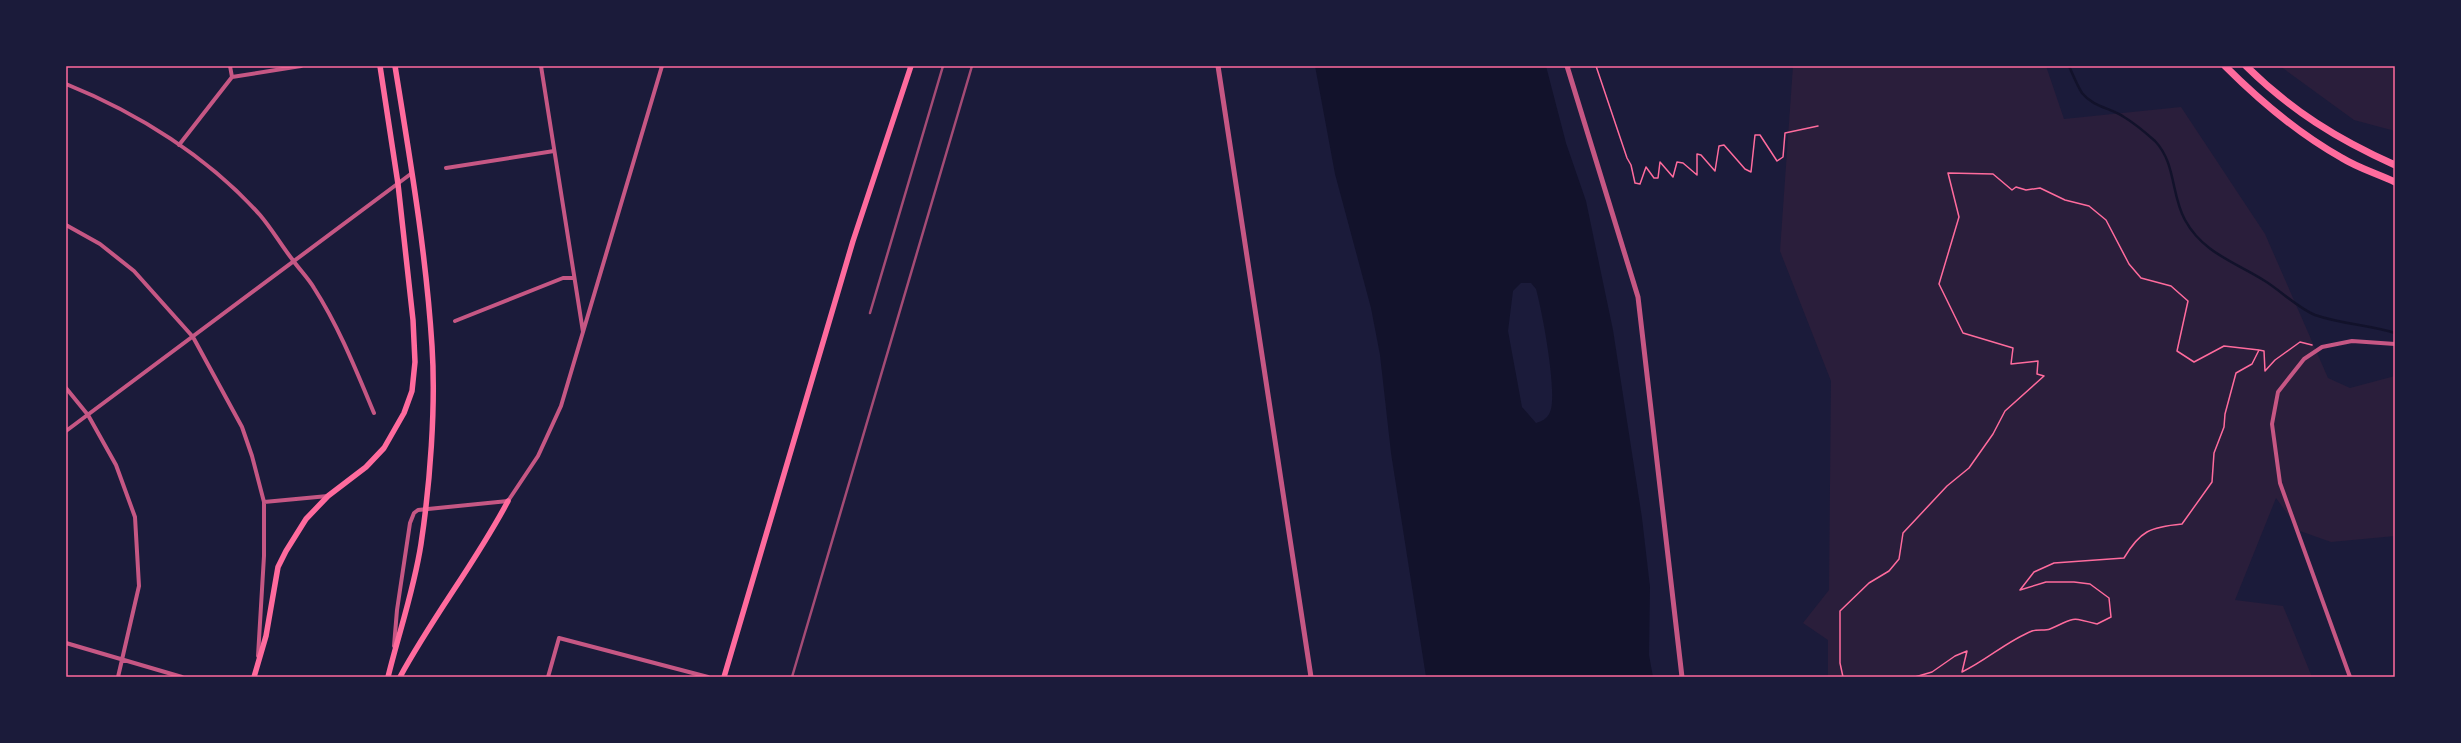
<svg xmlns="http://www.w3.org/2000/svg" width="2461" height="743" viewBox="0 0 2461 743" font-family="'Space Grotesk',sans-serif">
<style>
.green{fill:#2a1e3b}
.water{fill:#12122b;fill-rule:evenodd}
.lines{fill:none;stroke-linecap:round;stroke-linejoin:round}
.stream{stroke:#12122b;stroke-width:2.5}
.path{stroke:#ff6b9d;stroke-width:1.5}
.minor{stroke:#c65784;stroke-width:4}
.tertiary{stroke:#c65784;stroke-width:5}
.secondary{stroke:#ff6b9d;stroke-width:5.5}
.trunk{stroke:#ff6b9d;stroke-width:7}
.rail{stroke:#a44b75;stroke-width:2.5}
.neatline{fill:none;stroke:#ff6b9d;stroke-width:1.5}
</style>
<rect width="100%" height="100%" fill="#1b1b3a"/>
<!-- green -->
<path class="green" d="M1793,66H2046L2064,119L2181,107L2265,234L2328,378L2350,388L2395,376V536L2331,542L2300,531L2276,498L2235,600L2283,606L2312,677H1828V640L1803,623L1829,590L1831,381L1780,251Z
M2280,66H2395V131L2354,120Z"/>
<!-- water -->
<path class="water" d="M1315,66H1546L1566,143L1586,201L1613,330L1642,518L1650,587L1649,655L1653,677H1426L1391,453L1380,355L1371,308L1335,174ZM1521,283H1531L1536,289C1542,310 1558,395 1550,412C1547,419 1542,421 1536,423L1522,407L1508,331L1513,291Z"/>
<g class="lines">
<!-- stream -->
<path class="stream" d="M2069,66C2073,75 2077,85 2082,93C2093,107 2111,108 2124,117C2134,123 2146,133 2155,141C2176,163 2171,195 2185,220C2203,253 2235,262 2265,281C2281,291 2298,308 2315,315C2341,324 2369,325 2395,333"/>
<!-- path -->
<path class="path" d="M1596,66L1627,158L1631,165L1635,183L1640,184L1646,167L1654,178H1658L1660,162L1673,177L1677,162L1683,163L1697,175V154L1701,155L1715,171L1719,146L1724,145L1745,169L1751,172L1755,135H1760L1777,161L1783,157L1785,133L1818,126
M1843,677L1840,663V611L1869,583L1889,571L1899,559L1903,533L1947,486L1969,468L1993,434L2005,411L2044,376L2037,374L2038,361L2011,364L2013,348L1963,333L1939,284L1959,217L1948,173L1993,174L2012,190L2016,187L2026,190L2040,188L2065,200L2089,206L2106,220L2129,264L2141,278L2171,286L2188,301L2177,351L2194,362L2224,346L2259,350L2264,351L2265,371L2275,360L2300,342L2312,345
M1915,677L1932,672L1955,656L1967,651L1962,672C1987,660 2007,641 2032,631C2038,629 2045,631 2050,629C2076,618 2068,616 2097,624L2111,617L2109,598L2090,584L2074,582H2046L2020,590L2034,572L2054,563L2124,558C2140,531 2150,527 2182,524L2212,482L2214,453L2224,427L2225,414L2236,373L2252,364L2259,350"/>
<!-- minor -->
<path class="minor" d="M230,66L232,77
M541,66L583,332
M66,84C138,113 208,157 260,215C272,229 281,245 292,259C299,269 308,278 314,288C339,327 356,370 374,413
M179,145L232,77L301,66
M446,168L554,151
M66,225L100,244L134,271L193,337L242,427L252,456L264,502V556L258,656
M455,321L563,278H573
M66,388L88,415L116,465L135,517L139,586L118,677
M66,431L412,173
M264,502L328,496
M66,643L182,677
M394,646L397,610L410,523L414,513L418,510L508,501L538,456L561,406L662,66
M548,677L559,638L708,677
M2350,677L2280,483L2272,424L2278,392L2304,359L2322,347L2352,341L2395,344"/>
<!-- tertiary -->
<path class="tertiary" d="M1218,66L1311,677
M1567,66L1638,297L1682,677"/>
<!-- secondary -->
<path class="secondary" d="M254,677L266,636L278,567L286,551L306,519L328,496L366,467L384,448L404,413L412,391L415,362L413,320L398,184L380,66
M388,677C399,632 414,590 421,544C430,484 436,407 432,346C426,252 410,159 395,66
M400,677C433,616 476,562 508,501
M724,677L853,241L911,66"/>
<!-- trunk -->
<path class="trunk" d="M2225,66C2260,101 2299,134 2342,158C2358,168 2378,174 2395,182
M2246,66C2292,111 2337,139 2395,165"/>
<!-- rail -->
<path class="rail" d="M870,313L943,66
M792,677L972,66"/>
</g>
<!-- border -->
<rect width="2461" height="743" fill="none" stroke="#1b1b3a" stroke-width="134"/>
<rect x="67" y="67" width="2327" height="609" class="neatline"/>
</svg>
